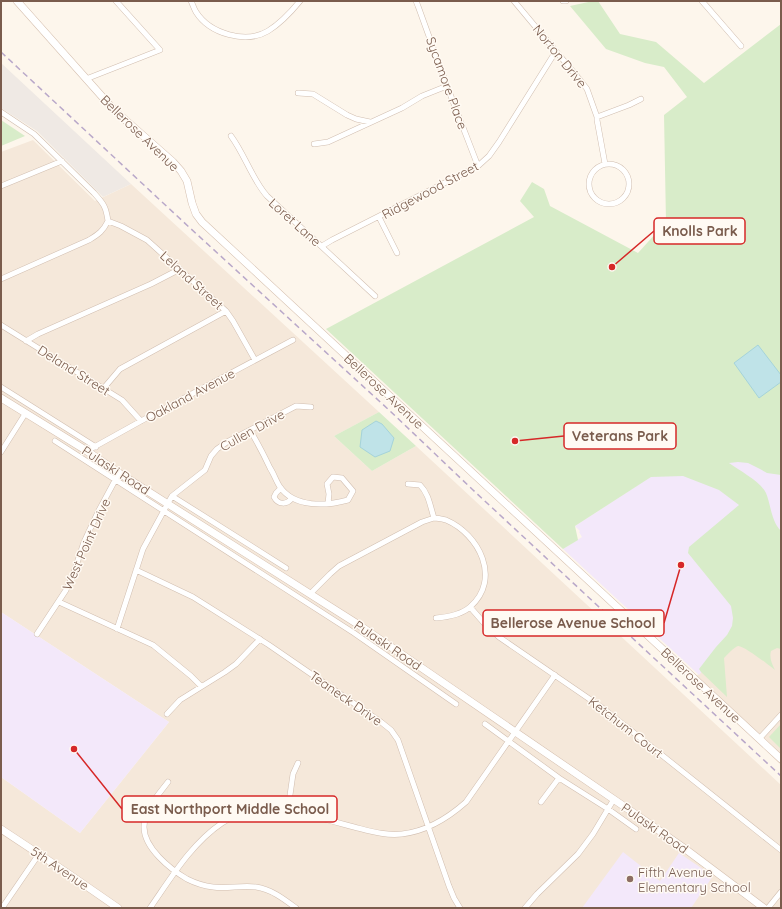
<svg xmlns="http://www.w3.org/2000/svg" width="782" height="909" viewBox="0 0 782 909" font-family="Quicksand,sans-serif">
<style>
.residential{fill:#f5e8da}
.industrial{fill:#efe9e4}
.education{fill:#f3e8fa}
.green{fill:#d8ecc9}
.water{fill:#bfe3e8;stroke:#a5d3da}
.lines{fill:none;stroke-linecap:round;stroke-linejoin:round}
.street-casing{stroke:#d1beb0;stroke-width:6}
.secondary-casing{stroke:#d6c0b0;stroke-width:8}
.street{stroke:#fff;stroke-width:5}
.secondary{stroke:#fff;stroke-width:7}
.rail{stroke:#b9a8c9;stroke-width:1.5;stroke-dasharray:6 4;stroke-linecap:butt}
.education-dot{fill:#8d6e63;stroke:#fffaf3;stroke-width:1.5}
.labels{text-anchor:middle;dominant-baseline:central;stroke-width:3;stroke-linejoin:round;paint-order:stroke}
.street-label{font-size:13px;fill:#7a5c4d;stroke:#fffaf3}
.education-label{font-size:13px;fill:#785e54;stroke:#fffaf3;text-anchor:start}
.leader{fill:none;stroke:#d62828;stroke-width:1.5}
.callout-dot{fill:#d62828;stroke:#fffaf3;stroke-width:1.5}
.callout{fill:#fffaf3;stroke:#d62828;stroke-width:1.5}
.callout-label{font-size:14px;text-anchor:middle;font-weight:bold;fill:#7a5c4d}
</style>
<rect width="100%" height="100%" fill="#fdf6ec"/>
<!-- residential -->
<path class="residential" d="M33,140L95,201L131,184L379,412L334,436L372,471L416,446L781,785V908H1V777L80,833L169,722L1,612V152Z
M781,582V765L692,681Z"/>
<!-- industrial -->
<path class="industrial" d="M1,63L131,184L103,197L37,131L1,108Z"/>
<!-- education -->
<path class="education" d="M781,452V582L699,675L563,549L582,537L579,532L580,531L575,526L661,470Z
M1,612L169,722L80,833L1,777Z
M623,852L660,881L679,853L713,876L691,908H582Z"/>
<!-- green -->
<path class="green" d="M593,1H598L620,34L656,42L704,83L781,24V475L767,473L760,469L748,463L738,462L729,463C740,471 760,481 766,493C771,505 771,521 781,531V649L777,648L771,651C769,658 772,664 775,670C770,666 743,645 738,646C734,647 727,655 724,658L727,697L701,672L699,669L716,647L727,635L732,626L733,618L731,606L688,553L689,547L739,505L719,490L683,476L651,477L575,526L578,540L563,549L326,329L534,217L520,201L532,182L544,189L550,206L638,253L666,222L664,115L687,97L664,67L645,63L606,49L570,6Z
M1,120L25,136L1,146Z
M379,412L416,446L372,471L334,436Z
M781,724V749L769,737Z"/>
<!-- water -->
<path class="water" d="M758,345L781,375V382L759,398L734,363Z
M376,421L382,424L394,438L390,451L375,457L360,447L362,430Z"/>
<g class="lines">
<!-- street casing -->
<g class="street-casing">
<path id="street" d="M191,1C193,5 194,9 196,12C210,34 246,44 268,31C281,23 291,12 300,1
M416,1L418,6L447,86L478,166
M514,1L580,80L587,89L597,117V120L605,164
M563,1H566
M702,1L741,46
M86,79L160,50L116,1
M298,93L313,94L347,115L356,119L370,122
M1,112L34,134L94,193C104,204 106,207 108,221
M597,117L629,105L641,99
M231,136C245,155 252,179 267,196L375,296
M314,144L328,142L402,108L422,96L447,86
M589 184a20 20 0 1 1 40 0a20 20 0 1 1-40 0Z
M1,186L62,161
M379,217L397,253
M108,221L121,226L147,240L226,311L233,321L255,360
M322,246L332,240L478,166L489,156L499,142L556,51
M1,279L89,240C99,234 103,231 108,221
M1,325L122,400L141,421
M26,341L38,334L151,284L180,269
M1,387L96,447
M103,389L120,369L226,311
M250,430C257,442 264,455 270,468C274,474 276,481 280,487C295,508 326,506 348,500L353,491L342,478L333,477L327,484L329,494L328,503
M55,441L354,633L456,704
M87,451L141,421L293,340
M1,452L25,414
M408,484L420,485C429,494 430,506 434,518
M281,488L276,493L274,497C278,505 287,505 292,498
M172,496L286,568
M434,518C438,518 442,519 446,520C479,534 502,579 470,607C461,615 448,617 436,618
M136,570L193,597L269,645L381,722L391,730L398,740L449,886L454,898L460,908
M310,594L330,574L339,566L422,522L434,518
M59,602L153,645L191,676L201,686
M470,607L484,623L499,637L604,709L781,850
M117,629L143,549L168,503L172,496L205,470L211,456L217,449L227,442L296,406L311,407
M37,634L66,590L72,578L84,542L98,512L119,473
M167,714L180,700L225,672L236,664L260,639
M485,724L559,778L608,809L636,829
M759,739L781,715
M168,782C158,795 144,810 144,827C144,848 170,869 187,879C195,883 204,886 213,887C227,889 242,885 256,887C271,889 284,899 296,908
M541,802L559,778
M288,809L293,774L298,763
M2,908L39,854
M150,908C171,878 191,844 222,823C240,811 266,807 287,809C294,810 301,813 307,814C323,819 339,823 354,827C370,831 386,836 402,834C428,831 448,818 466,802L555,675
M525,908L537,894L578,854L593,834L614,799
M768,908L781,892"/>
</g>
<!-- secondary casing -->
<g class="secondary-casing">
<path id="secondary" d="M17,1L114,110L173,162L181,171L187,181L192,203L196,214L202,222L781,759
M1,398L87,451L119,473L359,625L644,820L684,848L764,908
M1,829L66,872L118,908"/>
</g>
<!-- street -->
<use href="#street" class="street"/>
<!-- secondary -->
<use href="#secondary" class="secondary"/>
<!-- rail -->
<path class="rail" d="M1,52L190,228L389,410L473,490L781,776"/>
</g>
<!-- markers -->
<circle class="education-dot" cx="630" cy="879" r="4"/>
<g class="labels">
<!-- street labels -->
<g class="street-label">
<text transform="translate(560 56) rotate(51)">Norton Drive</text>
<text transform="translate(447 83) rotate(70)">Sycamore Place</text>
<text transform="translate(140 133) rotate(44)">Bellerose Avenue</text>
<text transform="translate(430 190) rotate(-28)">Ridgewood Street</text>
<text transform="translate(295 222) rotate(42)">Loret Lane</text>
<text transform="translate(192 280) rotate(42)">Leland Street</text>
<text transform="translate(74 370) rotate(32)">Deland Street</text>
<text transform="translate(384 391) rotate(43)">Bellerose Avenue</text>
<text transform="translate(190 395) rotate(-28)">Oakland Avenue</text>
<text transform="translate(252 430) rotate(-29)">Cullen Drive</text>
<text transform="translate(116 470) rotate(33)">Pulaski Road</text>
<text transform="translate(86 544) rotate(-66)">West Point Drive</text>
<text transform="translate(388 645) rotate(34)">Pulaski Road</text>
<text transform="translate(701 685) rotate(43)">Bellerose Avenue</text>
<text transform="translate(346 698) rotate(35)">Teaneck Drive</text>
<text transform="translate(626 727) rotate(38)">Ketchum Court</text>
<text transform="translate(655 828) rotate(35)">Pulaski Road</text>
<text transform="translate(60 868) rotate(34)">5th Avenue</text>
</g>
<!-- education labels -->
<g class="education-label">
<text x="638" y="872">Fifth Avenue<tspan x="638" dy="15">Elementary School</tspan></text>
</g>
</g>
<!-- callouts -->
<path class="leader" d="M612 267L654 231M515 441L564 436M681 565L664 623M74 749L122 809"/>
<g class="callout-dot">
<circle cx="612" cy="267" r="4"/>
<circle cx="515" cy="441" r="4"/>
<circle cx="681" cy="565" r="4"/>
<circle cx="74" cy="749" r="4"/>
</g>
<g class="callout">
<rect x="654" y="218" width="91" height="26" rx="4"/>
<rect x="564" y="423" width="112" height="26" rx="4"/>
<rect x="483" y="610" width="181" height="26" rx="4"/>
<rect x="122" y="796" width="215" height="26" rx="4"/>
</g>
<g class="callout-label">
<text x="700" y="236">Knolls Park</text>
<text x="620" y="441">Veterans Park</text>
<text x="573" y="628">Bellerose Avenue School</text>
<text x="230" y="814">East Northport Middle School</text>
</g>
<!-- border -->
<rect width="782" height="909" fill="none" stroke="#7a5c4d" stroke-width="4"/>
</svg>
